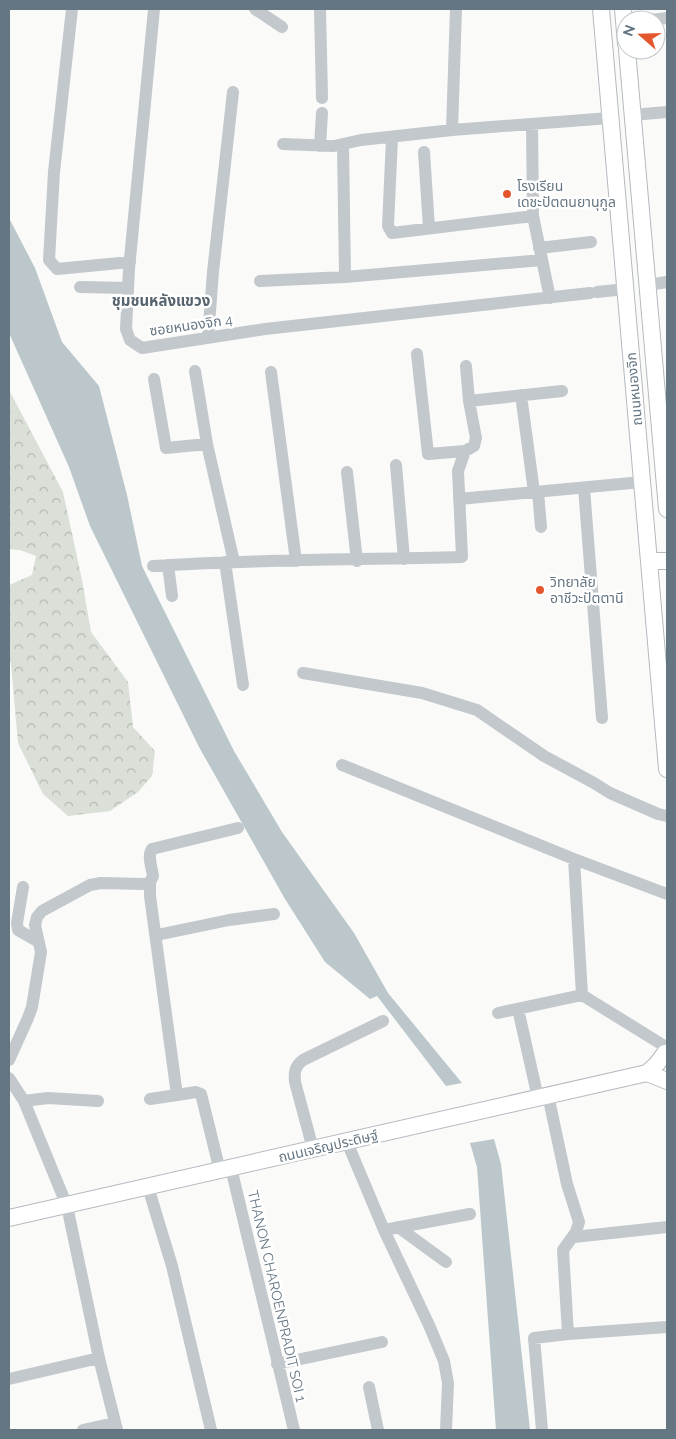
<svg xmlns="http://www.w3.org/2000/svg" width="676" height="1439" viewBox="0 0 676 1439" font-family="Raleway,'Noto Sans Thai',sans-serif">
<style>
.forest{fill:url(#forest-crowns)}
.water{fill:#bbc7cb}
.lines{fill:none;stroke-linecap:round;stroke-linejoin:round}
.major-casing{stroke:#b5babe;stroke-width:18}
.minor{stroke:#c3c8cc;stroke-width:12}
.major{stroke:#fff;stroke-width:16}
.poi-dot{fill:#e4572e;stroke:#fff;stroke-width:2}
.labels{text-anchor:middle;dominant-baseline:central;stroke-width:5;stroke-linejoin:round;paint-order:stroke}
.poi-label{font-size:14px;fill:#657683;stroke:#fff;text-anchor:start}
.street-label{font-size:14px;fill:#657683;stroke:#fff}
.neighbourhood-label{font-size:15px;font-weight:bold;fill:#57646e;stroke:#fff}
</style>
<defs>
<pattern id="forest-crowns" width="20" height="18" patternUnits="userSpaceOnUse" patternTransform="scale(1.25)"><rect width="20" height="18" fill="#dadfd7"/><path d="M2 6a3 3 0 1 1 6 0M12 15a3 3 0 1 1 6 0" fill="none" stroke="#b4b9b4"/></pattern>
</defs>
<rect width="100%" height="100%" fill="#fafaf8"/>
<!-- forest -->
<path class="forest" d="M9,390L63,492L82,580L91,632L128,682L133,727L155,751L152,776L138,792L110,811L68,816L43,794L18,743L11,664L9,657V585L32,575L36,556L20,550L9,549Z"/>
<!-- water -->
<path class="water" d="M9,218L35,268L62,342L99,386L127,495L142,566L234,751L282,832L354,933L388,993L462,1083L446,1086L377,996L370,999L325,962L285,899L199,747L90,526L69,467L9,333Z
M494,1139L501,1164L530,1430H496L477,1167L470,1143Z"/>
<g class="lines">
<!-- major casing -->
<g class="major-casing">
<path id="major" d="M601,9L667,769
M623,9L626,44
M627,50L667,509
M649,561H667
M647,1073L667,1081
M9,1218L647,1073L656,1065L665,1053"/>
</g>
<!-- minor -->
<path class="minor" d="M72,9L54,172L49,260L57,269L130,262
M154,9L129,269L126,329L130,340L142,348L265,329L590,293
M255,9L282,27
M320,9L322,98
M651,20L667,18
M632,115L667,112
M532,124L533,216L550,298
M452,130L456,9
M392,138L388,226L392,233L533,216
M283,144L334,146L361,140L452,130L610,118
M320,146L322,113
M424,152L429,228
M539,248L591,242
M345,277L542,260
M260,281L345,277L343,145
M648,285L667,282
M80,287L128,288
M597,292L626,289
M208,338L213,272L233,92
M417,354L428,454L465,451
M195,371L207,444L234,562
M271,372L296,561
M154,379L166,448L207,444
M521,395L534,492
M469,401L562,391
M396,465L404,559
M347,472L357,561
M584,488L602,718
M538,492L541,527
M459,499L642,482
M225,562L243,685
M168,565L172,596
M153,566C256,559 359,560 462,557L458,471L465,451L474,446L476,438L469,401L466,366
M303,673L422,693L477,710L544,756L594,783L610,793L658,814L667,816
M342,765L574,859L667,894
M150,882V896L177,1095L196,1092L201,1094L220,1171
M23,887L17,923L18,930L39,942
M157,935L229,920L274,914
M582,995L666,1047
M518,1009L538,1098
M498,1013L582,995L574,859
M9,1060L28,1018L32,1007L41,952L35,925L37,917L42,911L90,885L101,883L145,884L150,882L153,876C152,868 147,856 152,849L238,828
M9,1078L24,1101L67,1206L99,1358L117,1430
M548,1095L567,1184L579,1222L576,1232L563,1250L568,1334
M150,1099L177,1095
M24,1101L48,1098L98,1101
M347,1142L384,1230L429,1325L444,1361L448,1383L446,1430
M313,1149L295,1082C294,1072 295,1066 303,1060L383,1021
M231,1168L294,1430
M148,1187L172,1266L211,1430
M398,1227L446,1262
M384,1230L470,1214
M574,1237L667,1227
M277,1364L382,1342
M9,1379L99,1358
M369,1387L378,1430
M83,1430L114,1423
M542,1430L534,1338L568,1334L667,1327"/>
<!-- major -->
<use href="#major" class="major"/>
</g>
<!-- markers -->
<g class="poi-dot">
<circle cx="507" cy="194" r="5"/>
<circle cx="540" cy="590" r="5"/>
</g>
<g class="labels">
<!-- poi labels -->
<g class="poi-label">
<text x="517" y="186">โรงเรียน<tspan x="517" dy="16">เดชะปัตตนยานุกูล</tspan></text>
<text x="550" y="582">วิทยาลัย<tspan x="550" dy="16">อาชีวะปัตตานี</tspan></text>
</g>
<!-- street labels -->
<g class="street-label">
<text transform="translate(191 325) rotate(-8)">ซอยหนองจิก 4</text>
<text transform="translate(634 389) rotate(-95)">ถนนหนองจิก</text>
<text transform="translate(328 1146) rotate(-13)">ถนนเจริญประดิษฐ์</text>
<text transform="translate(277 1296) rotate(77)">THANON CHAROENPRADIT SOI 1</text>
</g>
<!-- neighbourhood labels -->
<g class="neighbourhood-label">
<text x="161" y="301">ชุมชนหลังแขวง</text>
</g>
</g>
<!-- border -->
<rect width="676" height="1439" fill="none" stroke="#657683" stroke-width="20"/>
<!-- north arrow -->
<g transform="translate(641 35) rotate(290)"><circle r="24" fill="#ffffff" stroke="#c1c8cd"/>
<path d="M0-4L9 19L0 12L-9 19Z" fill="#e4572e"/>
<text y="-8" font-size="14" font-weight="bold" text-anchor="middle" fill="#657683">N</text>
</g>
</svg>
